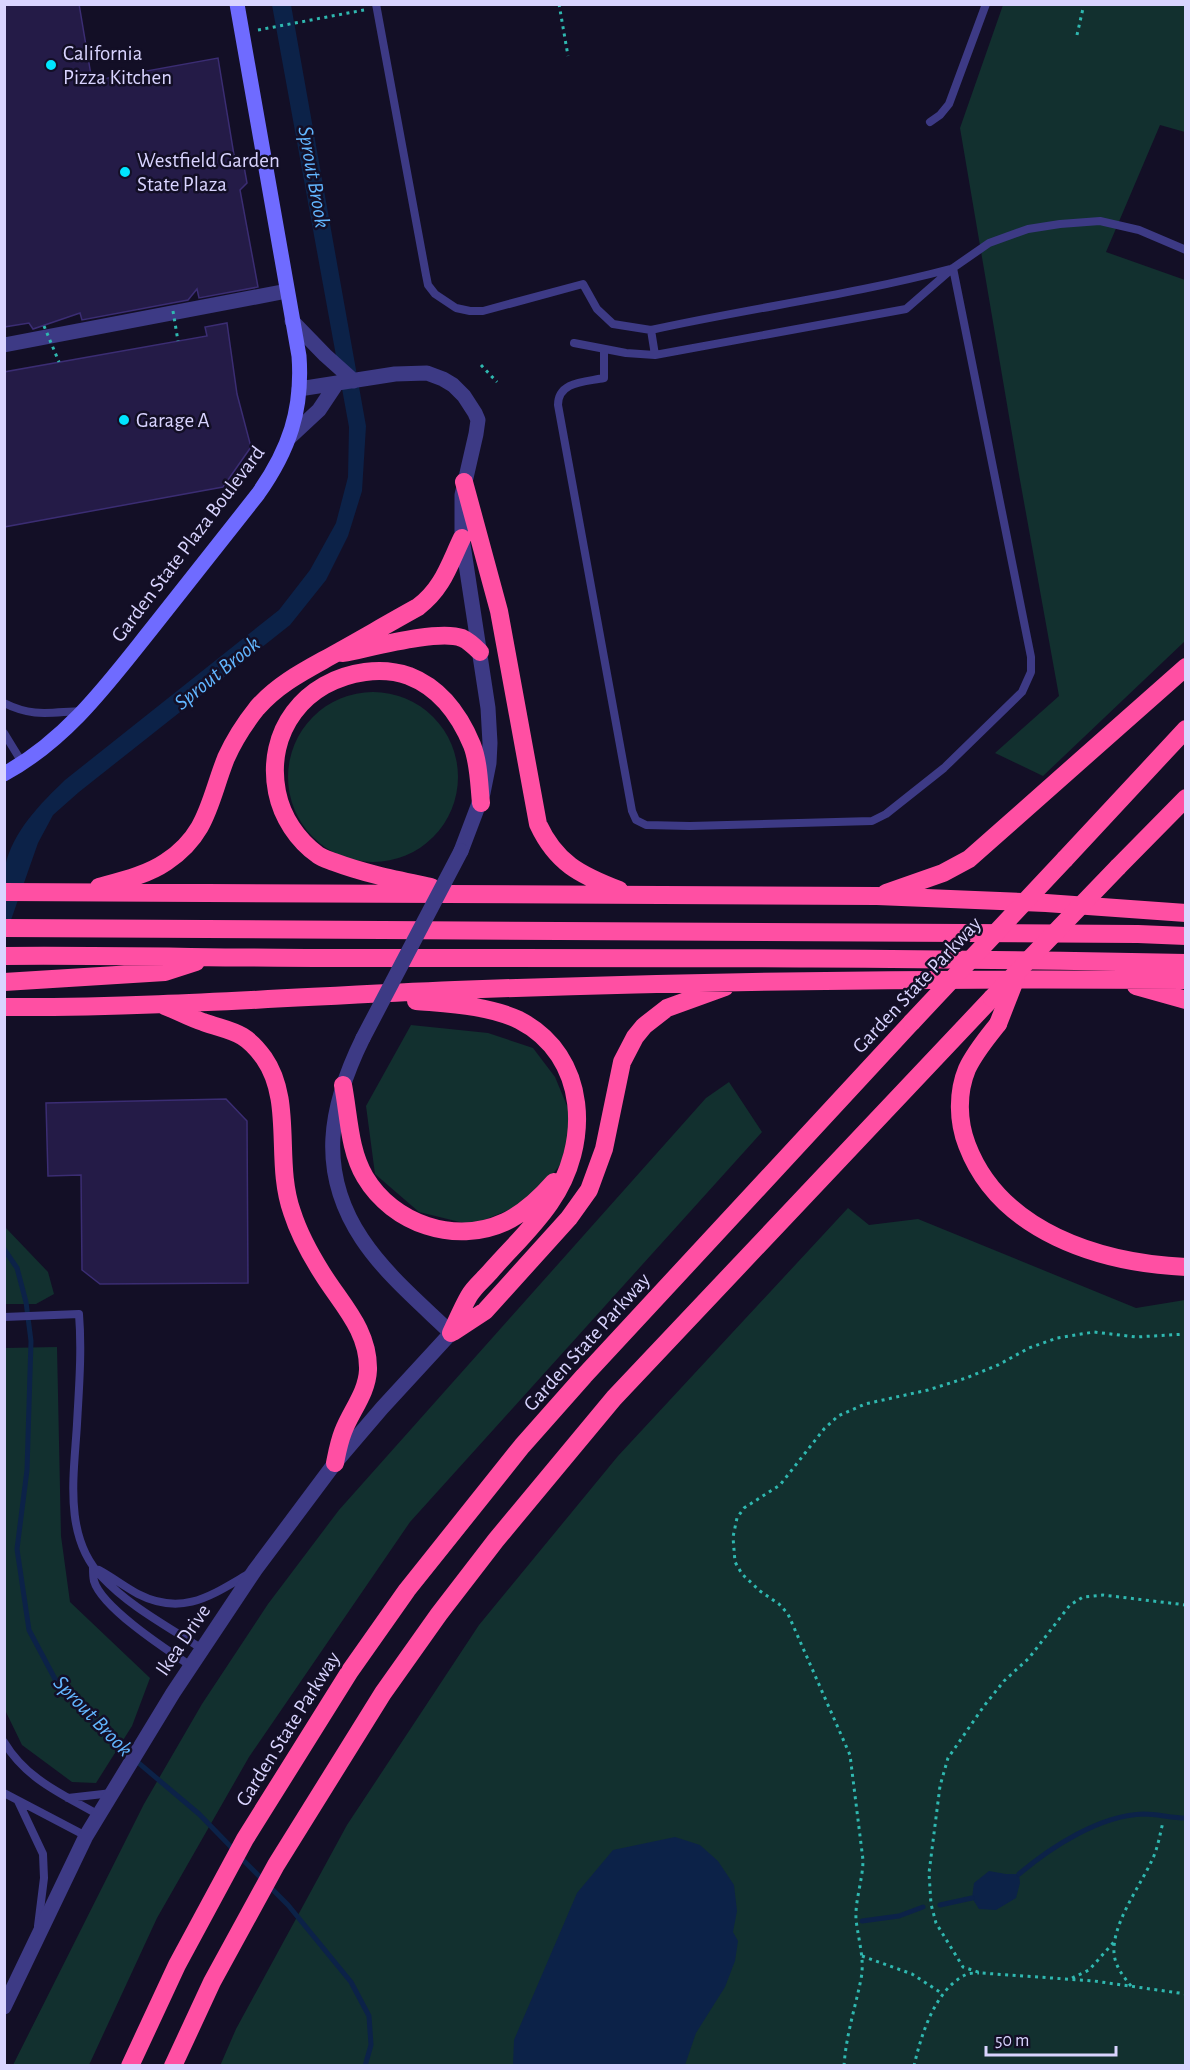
<svg xmlns="http://www.w3.org/2000/svg" width="1190" height="2070" viewBox="0 0 1190 2070" font-family="'Alegreya Sans',sans-serif">
<style>
.green{fill:#12302f}
.water{fill:#0c2248}
.lines{fill:none;stroke-linecap:round;stroke-linejoin:round}
.stream{stroke:#0c2248;stroke-width:5}
.building{fill:#241b47;stroke:#3b2d73;stroke-width:1.5}
.path{stroke:#2fb8b0;stroke-width:3;stroke-dasharray:3 4.5;stroke-linecap:butt}
.lane{stroke:#3d3a85;stroke-width:8}
.street{stroke:#3d3a85;stroke-width:15}
.secondary{stroke:#6f6bff;stroke-width:15}
.highway{stroke:#ff4fa3;stroke-width:18}
.path-bridge{stroke:#2fb8b0;stroke-width:3;stroke-dasharray:3 4.5;stroke-linecap:butt}
.street-bridge{stroke:#3d3a85;stroke-width:15}
.highway-bridge{stroke:#ff4fa3;stroke-width:18}
.poi-dot{fill:#00e5ff;stroke:#130f26;stroke-width:2}
.labels{text-anchor:middle;dominant-baseline:central;stroke-width:5;stroke-linejoin:round;paint-order:stroke}
.poi-label{font-size:21px;fill:#d9d4ff;stroke:#130f26;text-anchor:start}
.street-label{font-size:21px;fill:#d9d4ff;stroke:#130f26}
.water-label{font-size:22px;font-style:italic;fill:#62b6ff;stroke:#130f26}
</style>
<rect width="100%" height="100%" fill="#130f26"/>
<!-- green -->
<path class="green" d="M1003,5H1185V132L1160,125L1106,252L1185,280V641L1043,776L995,753L1059,696L1018,469L960,128Z
M288 777a85 85 0 1 1 170 0a85 85 0 1 1-170 0Z
M411,1025L488,1033L533,1048L555,1077L570,1113L566,1158L530,1201L472,1225L419,1212L375,1174L366,1106Z
M729,1082L762,1132L410,1522L249,1757L157,1918L89,2065H13L144,1804L202,1704L268,1604L339,1510L706,1098Z
M848,1208L869,1225L918,1219L1136,1308L1185,1300V2065L220,2066L236,2029L347,1825L479,1625L618,1456Z
M5,1227L48,1272L54,1294L36,1304H5Z
M57,1347L61,1536L70,1602L150,1678L132,1726L96,1783L72,1782L22,1745L5,1710V1348Z"/>
<!-- water -->
<path class="water" d="M272,5H291L366,426L362,491L348,536L326,580L290,625L79,792L53,815L38,843L5,937C5,918 1,884 5,867C12,832 41,803 65,780L279,610L310,570L336,523L348,477L349,427Z
M675,1837L700,1845L718,1861L734,1885L737,1911L733,1932L738,1941L735,1961L725,1987L696,2033L685,2065H513L514,2040L577,1893L613,1850Z
M989,1871L1006,1874H1019L1020,1883L1016,1898L996,1910L979,1909L972,1898L974,1883Z"/>
<g class="lines">
<!-- stream -->
<path class="stream" d="M4,1249L17,1268L26,1302L31,1341L27,1470L17,1549L29,1630L55,1679L102,1732L199,1814L234,1850
M240,1857L288,1905L351,1982L369,2016L371,2045L365,2066
M1019,1874C1051,1847 1100,1815 1144,1814C1157,1814 1172,1818 1186,1818
M940,1905L972,1898
M862,1921L899,1916L923,1907"/>
</g>
<!-- building -->
<path class="building" d="M4,4H79L92,81L218,58L234,155L243,161L247,183L240,190L258,287L199,298L197,289L188,300L82,320L80,313L33,329L29,323L4,327Z
M227,323L237,394L251,447L223,487L4,527V372L207,336L205,327Z
M226,1099L247,1121L248,1283L100,1284L82,1270L81,1175L48,1176L46,1103Z"/>
<g class="lines">
<!-- path -->
<path class="path" d="M559,4L568,56
M258,30L364,10
M1077,35L1084,4
M481,365L497,382
M1186,1605L1103,1595L1083,1597L1070,1605L1029,1658L1004,1681L984,1706L948,1758L940,1786L929,1873L931,1904L936,1923L963,1967L981,1973L1094,1981L1186,1994
M862,1956L912,1974L943,1994
M1072,1978L1089,1970L1114,1942
M1131,1986C1123,1976 1115,1966 1114,1953C1112,1923 1141,1885 1153,1858C1158,1847 1160,1834 1163,1822
M844,2066C846,2035 855,2009 861,1979C865,1959 858,1939 856,1919C855,1900 863,1879 863,1860L850,1755L788,1614L779,1604L760,1591L742,1574L735,1562L733,1537L737,1518L744,1508L780,1485L824,1429L838,1416L865,1404L928,1390L966,1378L998,1365L1029,1348L1057,1338L1094,1332L1136,1337L1186,1334
M914,2066C921,2035 935,1990 965,1975C968,1973 974,1973 979,1973"/>
<!-- lane -->
<path class="lane" d="M376,4L426,275L428,285L435,294L456,308L470,311H483L583,284L597,309L613,324L651,330L655,355
M930,122L940,115L949,104L986,4
M651,330C750,308 852,295 950,269
M574,343L626,353L655,355L906,309L953,268L989,243L1028,229L1060,224L1100,221L1139,230L1186,250
M604,349V378C586,382 558,381 558,405L632,811L636,820L646,825L690,826L872,821L886,814L944,768L1022,692L1031,672V657L953,268
M4,703C34,718 51,712 82,711
M4,733L23,764
M4,1317L79,1314C82,1351 79,1387 77,1424C74,1475 63,1537 102,1577C130,1607 169,1627 202,1649
M93,1567C93,1572 93,1577 94,1581C102,1608 167,1650 191,1666
M99,1570C112,1577 125,1587 138,1594C183,1617 212,1595 250,1573
M4,1742C26,1779 62,1794 97,1814
M4,1793L86,1836
M68,1798L112,1793
M18,1801L43,1854L44,1878L38,1926"/>
<!-- street -->
<path class="street" d="M292,321L325,355L354,381
M4,345L287,291
M299,389L395,374L427,373L443,379L453,385L464,396L475,413L478,420L476,434L462,495V538L488,708L490,743L489,763L483,793L461,851
M290,437L319,410L337,383
M4,2007L86,1836L173,1693L255,1570L335,1463L382,1408L451,1333C421,1304 386,1275 362,1239C317,1171 329,1107 363,1038"/>
<!-- secondary -->
<path class="secondary" d="M4,774C68,739 109,682 153,627C188,582 223,538 258,494C289,450 303,410 299,356L237,4"/>
<!-- highway -->
<path class="highway" d="M464,482L499,611L538,824C556,863 580,875 619,890
M343,653C370,648 438,629 462,638C469,641 475,647 480,652
M1065,859L1186,729
M1118,867L1186,798
M99,887C121,881 147,875 166,862C208,834 209,801 226,758C234,740 245,723 257,708C278,684 304,671 331,656C360,640 389,623 418,607C443,588 449,565 462,538
M431,887C398,880 366,874 334,862C329,860 322,858 318,855C297,840 282,817 277,792C265,731 305,680 365,672C380,670 395,671 409,676C440,688 460,716 472,745C479,763 479,784 481,803
M4,892L877,896L1046,903L1186,913
M886,893L943,873L969,859L1186,667
M4,928L1138,934L1186,936
M4,956C113,955 222,958 331,958C616,958 901,957 1186,963
M4,982L165,972L196,962
M1136,986L1186,1000
M416,1001C450,1004 487,1005 519,1020C589,1056 591,1145 550,1203C533,1228 510,1249 490,1272C483,1280 474,1287 469,1296C462,1308 457,1321 451,1333
M165,1006C178,1011 190,1018 203,1022C231,1032 244,1030 264,1058C294,1101 274,1162 292,1212C299,1234 310,1254 322,1273C341,1304 369,1330 368,1370C367,1393 351,1411 343,1432C339,1442 337,1453 335,1463
M4,1007C155,1008 305,996 455,990C699,981 942,978 1186,980
M998,1024C987,1038 975,1052 967,1069C957,1093 958,1122 967,1145C1000,1232 1100,1263 1186,1267
M343,1085C349,1116 349,1150 365,1177C393,1224 455,1245 505,1222C524,1213 540,1198 554,1182
M453,1332L485,1311L569,1218L589,1190L604,1149L622,1062L635,1037L644,1026L667,1008L725,987
M130,2066L177,1965L245,1839L350,1671L407,1590L522,1446L584,1376L912,1022
M173,2066L212,1982L276,1865L383,1693L439,1614L496,1540L614,1398L992,998"/>
<!-- path-bridge -->
<path class="path-bridge" d="M173,311L178,341
M44,326L59,362"/>
<!-- street-bridge -->
<path class="street-bridge" d="M363,1038L461,851"/>
<!-- highway-bridge -->
<path class="highway-bridge" d="M992,998L1118,867
M912,1022L1065,859
M998,1024L1016,978"/>
</g>
<!-- markers -->
<g class="poi-dot">
<circle cx="51" cy="65" r="6"/>
<circle cx="125" cy="172" r="6"/>
<circle cx="124" cy="420" r="6"/>
</g>
<g class="labels">
<!-- poi labels -->
<g class="poi-label">
<text x="63" y="53">California<tspan x="63" dy="24">Pizza Kitchen</tspan></text>
<text x="137" y="160">Westfield Garden<tspan x="137" dy="24">State Plaza</tspan></text>
<text x="136" y="420">Garage A</text>
</g>
<!-- street labels -->
<g class="street-label">
<text transform="translate(188 544) rotate(-53)">Garden State Plaza Boulevard</text>
<text transform="translate(917 985) rotate(-47)">Garden State Parkway</text>
<text transform="translate(587 1342) rotate(-48)">Garden State Parkway</text>
<text transform="translate(183 1640) rotate(-56)">Ikea Drive</text>
<text transform="translate(288 1729) rotate(-58)">Garden State Parkway</text>
</g>
<!-- water labels -->
<g class="water-label">
<text transform="translate(314 177) rotate(80)">Sprout Brook</text>
<text transform="translate(217 673) rotate(-39)">Sprout Brook</text>
<text transform="translate(93 1716) rotate(46)">Sprout Brook</text>
</g>
</g>
<!-- border -->
<rect width="1190" height="2070" fill="none" stroke="#d9d4ff" stroke-width="12"/>
<!-- scale -->
<path d="M986 2046v9h130v-9" fill="none" stroke="#d9d4ff" stroke-width="3"/>
<text x="995" y="2046" font-size="18" fill="#d9d4ff" stroke="#130f26" stroke-width="4.5" paint-order="stroke">50 m</text>
</svg>
